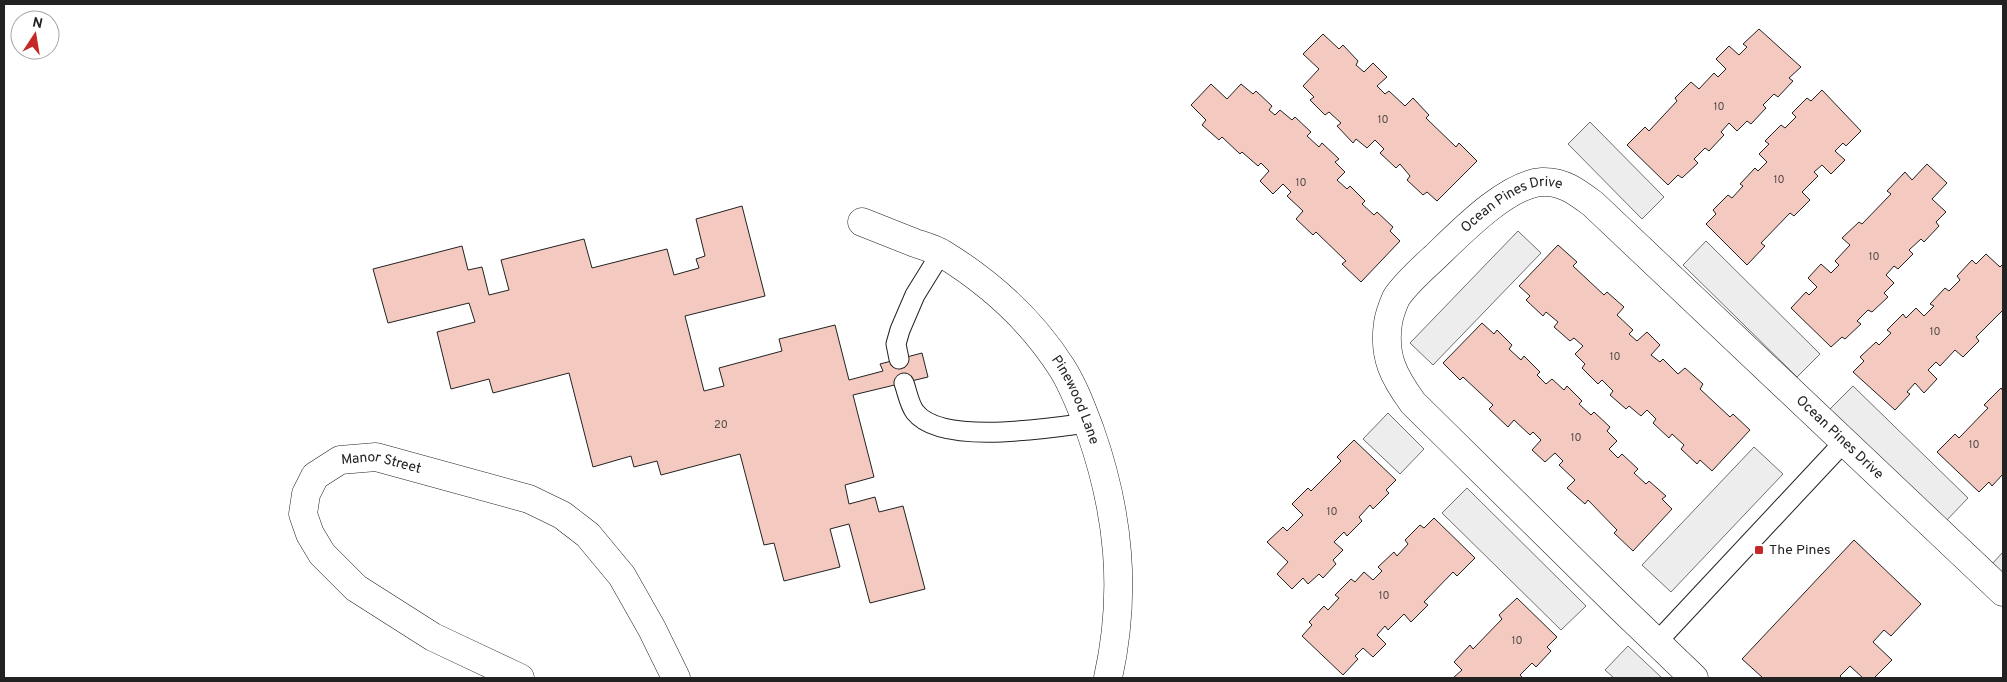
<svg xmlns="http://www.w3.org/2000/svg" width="2007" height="682" viewBox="0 0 2007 682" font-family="Overpass,sans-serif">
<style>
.parking{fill:#ededed;stroke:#6f6f6f}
.building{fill:#f3c9c0;stroke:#222}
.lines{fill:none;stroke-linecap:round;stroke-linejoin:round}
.lane-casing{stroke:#222;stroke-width:21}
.street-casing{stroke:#222;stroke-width:29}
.lane{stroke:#fff;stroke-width:19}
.street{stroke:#fff;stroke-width:28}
.poi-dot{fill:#c62828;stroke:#fff;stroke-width:2}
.labels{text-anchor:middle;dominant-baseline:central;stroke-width:4;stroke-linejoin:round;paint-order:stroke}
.number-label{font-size:11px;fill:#564c4a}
.street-label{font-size:14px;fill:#222;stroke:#fff}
.poi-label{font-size:14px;fill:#222;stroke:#fff;text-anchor:start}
</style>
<rect width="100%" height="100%" fill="#fff"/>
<!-- parking -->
<path class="parking" d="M1590,122L1664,197L1642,219L1568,144Z
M1518,231L1541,253L1433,365L1410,343Z
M1706,241L1820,354L1797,377L1683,265Z
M1853,386L1968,498L1945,522L1830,409Z
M1388,413L1424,449L1400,474L1363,439Z
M1754,447L1783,474L1671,592L1642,565Z
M1467,488L1586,606L1561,630L1442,513Z
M2003,552V575L1992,564Z
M1628,646L1662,678H1614L1605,670Z"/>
<!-- building -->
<path class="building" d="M1759,29L1801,67L1789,78L1793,81L1778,97L1774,94L1763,105L1766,108L1751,124L1747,121L1737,131L1729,123L1721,132L1724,135L1709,151L1705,148L1694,159L1698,163L1682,178L1678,175L1668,185L1627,145L1645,127L1649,131L1677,101L1675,98L1691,82L1699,89L1714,73L1718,77L1726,69L1716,59L1729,46L1739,55L1747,47L1743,44Z
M1323,34L1339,49L1343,45L1358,61L1356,65L1364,72L1373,63L1387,77L1377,86L1385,94L1389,91L1405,106L1413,98L1429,115L1426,118L1456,147L1459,143L1477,161L1437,201L1427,192L1423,195L1407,180L1410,176L1400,164L1396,168L1380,153L1384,149L1375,140L1367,148L1356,139L1353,143L1337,126L1341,123L1329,112L1325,115L1310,100L1314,97L1303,86L1319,69L1303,54Z
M1211,84L1227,99L1241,84L1253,94L1256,91L1272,106L1269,110L1275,115L1280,110L1292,120L1295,117L1311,132L1307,136L1319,147L1322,143L1339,159L1335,162L1345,172L1337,180L1347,189L1350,186L1365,201L1362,204L1374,215L1377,212L1393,227L1390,231L1400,241L1361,282L1342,264L1346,261L1316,232L1313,235L1296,219L1303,211L1287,196L1291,192L1283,184L1273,194L1260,181L1269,171L1261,163L1258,166L1242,152L1240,154L1222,137L1219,140L1202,125L1206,120L1191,105Z
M1822,90L1861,131L1846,146L1843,143L1835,151L1845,160L1831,174L1822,165L1814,172L1818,176L1802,192L1810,200L1794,216L1790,213L1761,243L1765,246L1747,265L1706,224L1716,214L1713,210L1728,195L1732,198L1743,186L1740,184L1755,168L1758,171L1767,162L1759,154L1769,144L1765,141L1781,125L1785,128L1796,117L1792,113L1807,98L1811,101Z
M1927,164L1947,183L1932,199L1946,212L1936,222L1939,226L1924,242L1921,239L1909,250L1913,254L1898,269L1894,266L1886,275L1894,283L1884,293L1888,297L1872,312L1868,310L1857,321L1861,324L1845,339L1842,337L1831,347L1791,308L1806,292L1809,295L1817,287L1808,278L1821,264L1831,273L1839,265L1835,261L1850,245L1842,238L1859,222L1862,224L1891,194L1887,191L1905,172L1912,180Z
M742,206L765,296L685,316L704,391L724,386L719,368L782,351L779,339L835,325L849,380L883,371L880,364L922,353L928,377L853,395L874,477L845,485L849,504L875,497L879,512L903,506L925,589L870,603L849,524L830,529L840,567L784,581L774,543L764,545L740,454L661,475L657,461L634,467L631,456L593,467L569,373L493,393L489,379L451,389L437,332L475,322L469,303L388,323L373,269L462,246L468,270L482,267L489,295L509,290L501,260L584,239L592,268L667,249L674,275L699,268L696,259L705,256L696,219Z
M1558,245L1577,262L1573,266L1604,295L1607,292L1624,307L1617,315L1633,330L1629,334L1637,341L1647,332L1660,345L1651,355L1660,362L1663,359L1678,374L1685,368L1703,384L1700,389L1730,417L1733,414L1750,430L1712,471L1700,460L1697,464L1681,449L1684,445L1672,434L1669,438L1653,423L1656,419L1647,410L1641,416L1629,406L1626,409L1610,395L1613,391L1602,380L1598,384L1582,368L1585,364L1575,354L1583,346L1574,338L1570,341L1554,327L1558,322L1546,312L1543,316L1526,300L1530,296L1519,286Z
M1986,254L2000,267L2003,264V310L1976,337L1979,341L1963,357L1955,350L1940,366L1936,362L1928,370L1937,379L1924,393L1915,383L1907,392L1910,394L1895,410L1853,372L1864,361L1860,357L1876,342L1879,345L1891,333L1887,330L1903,314L1906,318L1916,308L1924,316L1934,306L1930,304L1945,288L1949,291L1960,280L1957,276L1972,260L1976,264Z
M1482,323L1494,334L1497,330L1512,345L1509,349L1521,360L1524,356L1540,372L1537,375L1546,384L1552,379L1564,390L1567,386L1582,401L1579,404L1591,415L1594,412L1610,427L1607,431L1617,441L1609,449L1618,458L1622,454L1638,469L1634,473L1646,484L1649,481L1666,496L1662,499L1672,509L1633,551L1614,533L1617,530L1588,500L1585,504L1567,488L1575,480L1559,465L1563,461L1555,453L1545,462L1532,450L1541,440L1533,432L1530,435L1514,420L1508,427L1489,409L1493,405L1463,377L1460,380L1443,363Z
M2001,388L2003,391V474L1992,486L1989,482L1979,492L1937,452L1955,434L1959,438L1988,408L1984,405Z
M1354,440L1396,480L1386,490L1389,493L1373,509L1370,505L1359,517L1362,521L1347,536L1344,532L1334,542L1343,550L1333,560L1336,564L1323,578L1319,574L1308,584L1303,578L1292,589L1277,574L1288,562L1267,542L1283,527L1287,531L1303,515L1292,504L1308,488L1311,491L1341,461L1337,457Z
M1434,518L1475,558L1457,576L1453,572L1424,602L1428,605L1411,622L1404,614L1388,630L1385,626L1377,635L1386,644L1373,657L1363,648L1355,656L1358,659L1343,675L1302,636L1312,625L1309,622L1324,606L1328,610L1339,598L1335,595L1351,579L1355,582L1364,572L1373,580L1382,571L1378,567L1394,552L1397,556L1408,544L1405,540L1420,525L1424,528Z
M1854,540L1921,604L1891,636L1884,630L1873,642L1892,660L1874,678H1863L1850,666L1840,676L1842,678H1763L1742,659Z
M1517,598L1557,637L1547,647L1551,651L1536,667L1532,663L1520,675L1523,678H1453L1462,670L1454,662L1470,645L1473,649L1502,619L1499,615Z"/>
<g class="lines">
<!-- lane casing -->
<g class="lane-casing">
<path id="lane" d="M899,359L896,344L900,330L915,295L941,253
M904,383C907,391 909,404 915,412C941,446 1049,428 1087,423
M1657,642L1844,442"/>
</g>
<!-- street casing -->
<g class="street-casing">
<g id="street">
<path id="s1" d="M862,222C880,229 897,236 915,243C924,246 935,249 943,254C990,283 1032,321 1062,368C1074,387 1082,409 1090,430C1119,512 1127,592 1108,678"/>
<path id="s2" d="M520,678L433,637L356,588L322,554L310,534L303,514L306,494L315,476L340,460L376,457L529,499L562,515L588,535L622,576L652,629L676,678"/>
<path id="s3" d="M1694,678L1621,608L1413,403C1394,377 1383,357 1388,323C1389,316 1393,305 1396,298C1405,284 1423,268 1435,257C1460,233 1507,184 1542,182C1563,181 1577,192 1593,204L2003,592"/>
</g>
</g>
<!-- lane -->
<use href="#lane" class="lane"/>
<!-- street -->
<use href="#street" class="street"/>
</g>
<!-- markers -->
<rect class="poi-dot" x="1754" y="545" width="10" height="10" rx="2.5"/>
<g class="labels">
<!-- number labels -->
<g class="number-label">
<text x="1719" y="107">10</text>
<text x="1383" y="120">10</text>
<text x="1779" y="180">10</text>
<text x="1301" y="183">10</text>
<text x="1874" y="257">10</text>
<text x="1935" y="332">10</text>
<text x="1615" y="357">10</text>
<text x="721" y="425">20</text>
<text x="1576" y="438">10</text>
<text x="1974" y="445">10</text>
<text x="1332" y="512">10</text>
<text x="1384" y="596">10</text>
<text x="1517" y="641">10</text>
</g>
<!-- street labels -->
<g class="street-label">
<text stroke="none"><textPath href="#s3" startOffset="659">Ocean Pines Drive</textPath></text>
<text stroke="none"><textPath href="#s1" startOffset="288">Pinewood Lane</textPath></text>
<text stroke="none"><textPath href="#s3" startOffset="1092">Ocean Pines Drive</textPath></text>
<text stroke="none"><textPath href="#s2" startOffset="392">Manor Street</textPath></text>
</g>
<!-- poi labels -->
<g class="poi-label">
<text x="1769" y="550">The Pines</text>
</g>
</g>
<!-- border -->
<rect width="2007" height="682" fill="none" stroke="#222222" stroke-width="10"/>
<!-- north arrow -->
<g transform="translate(35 35) rotate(12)"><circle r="24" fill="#ffffff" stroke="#a7a7a7"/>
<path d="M0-4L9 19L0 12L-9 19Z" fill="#c62828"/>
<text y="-8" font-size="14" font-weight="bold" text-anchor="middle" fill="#222222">N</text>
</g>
</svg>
